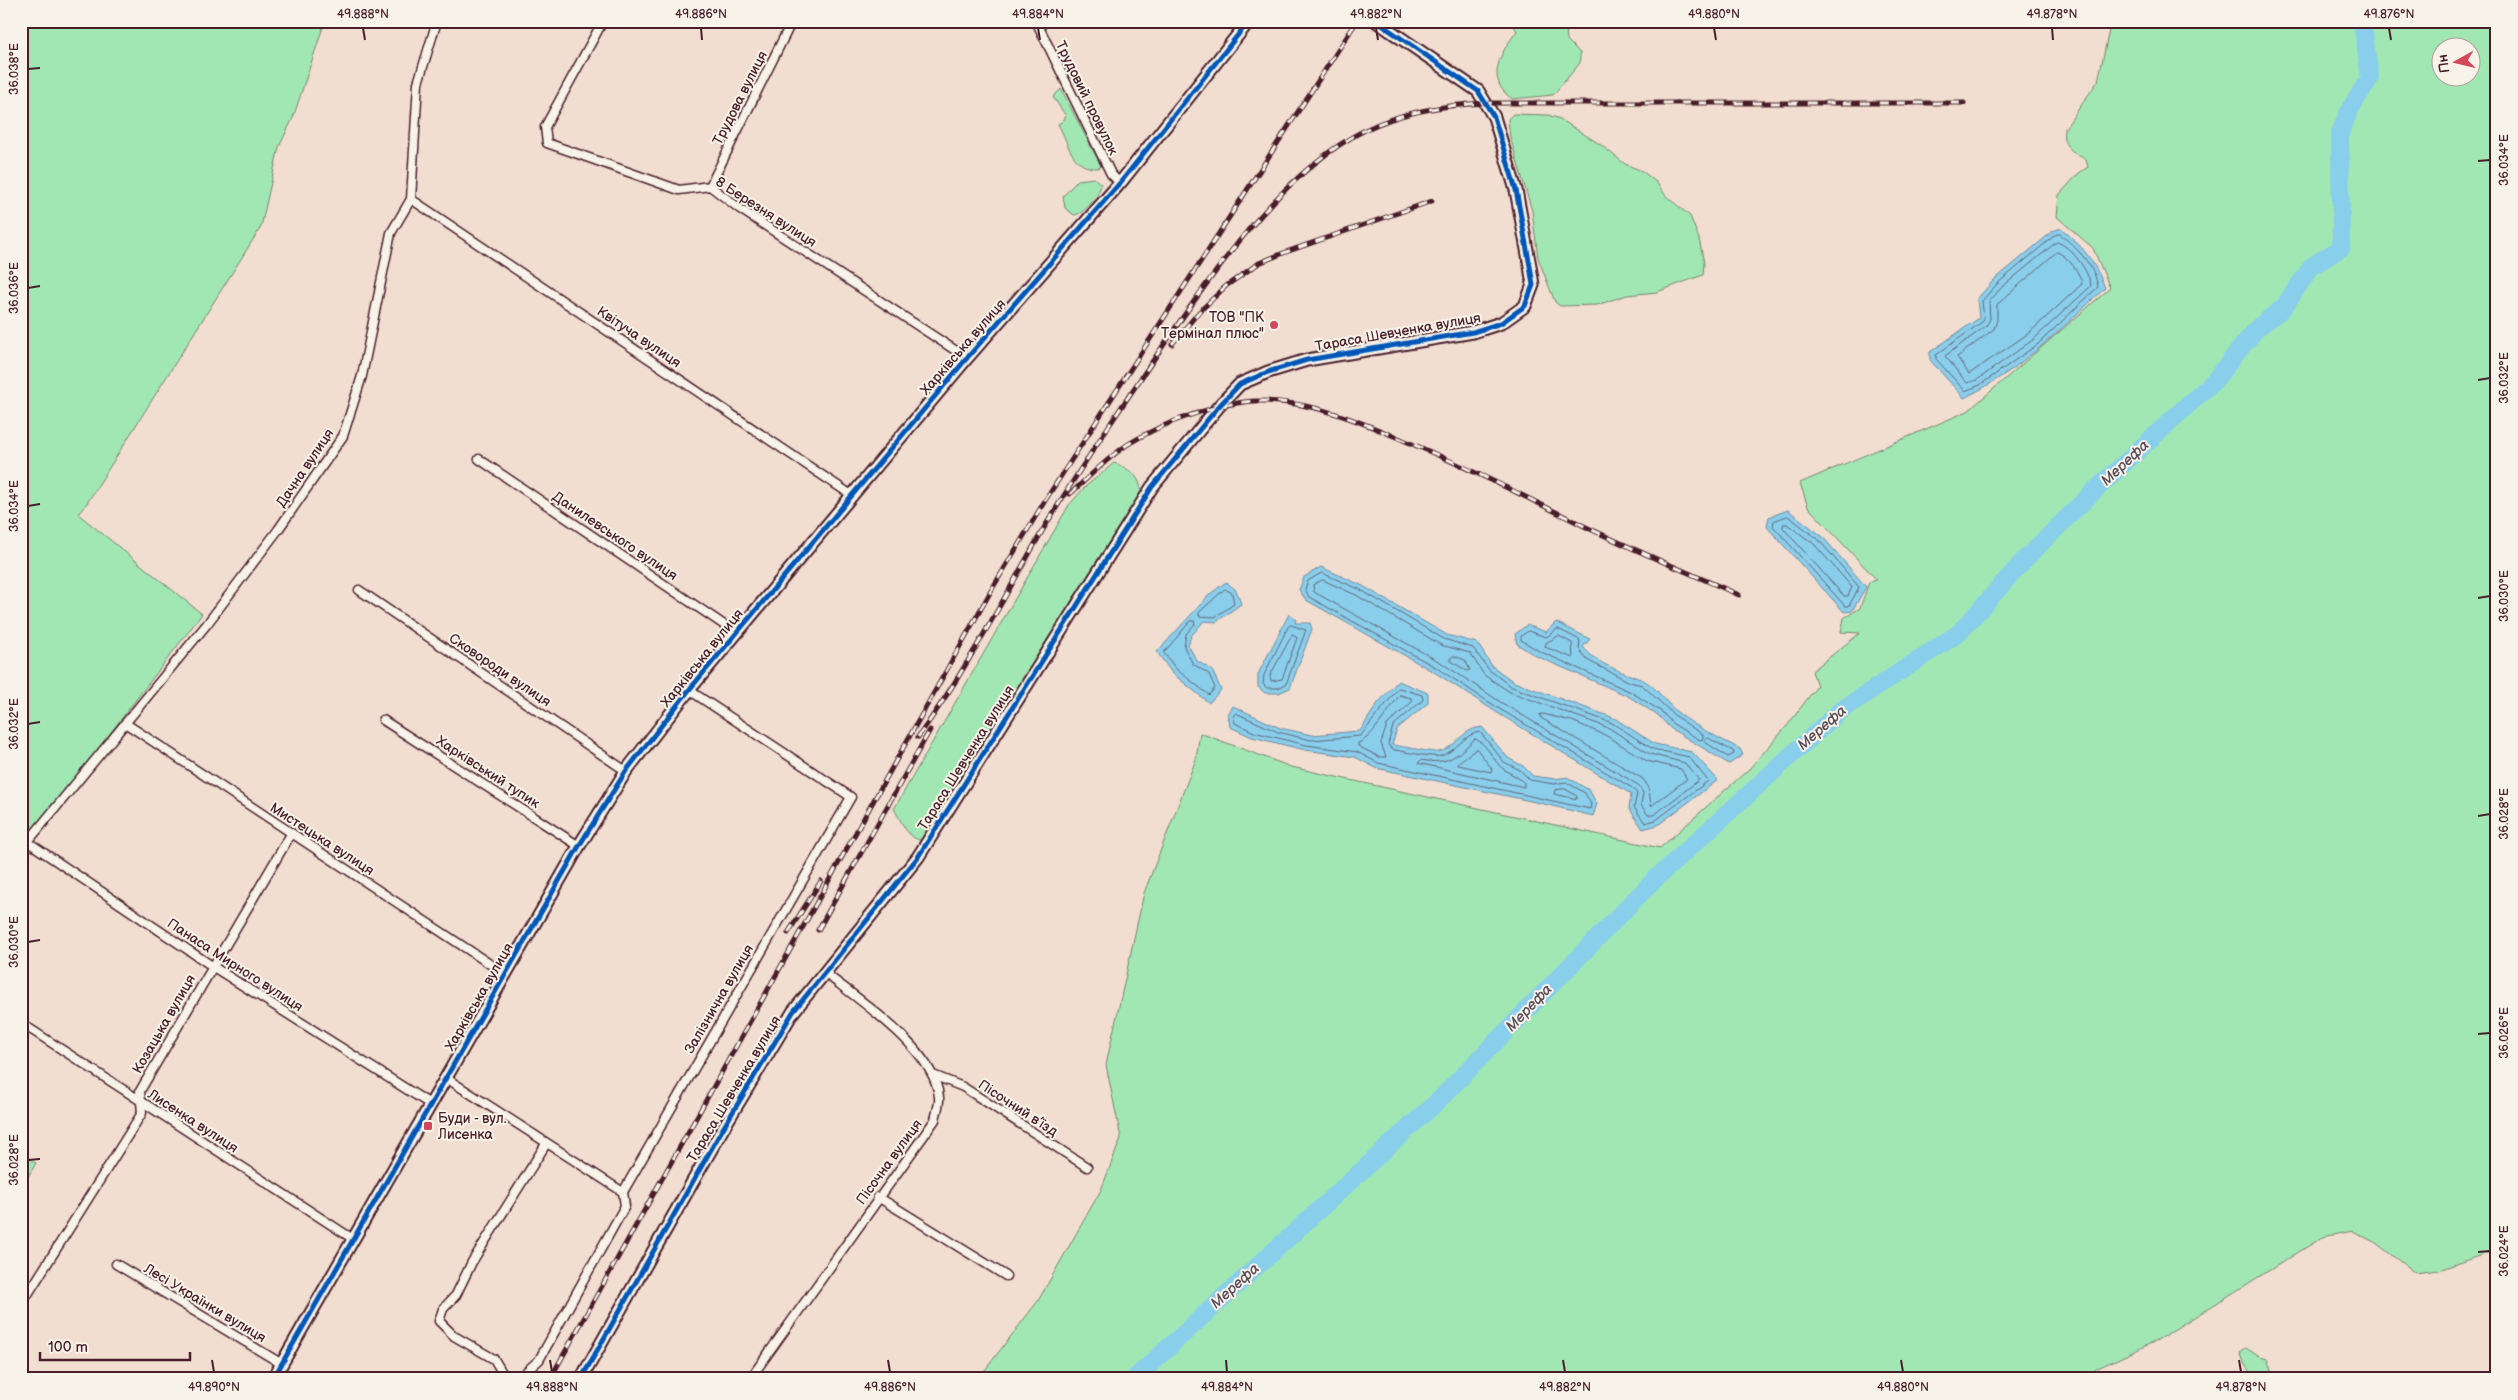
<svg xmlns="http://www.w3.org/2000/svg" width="2518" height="1400" viewBox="0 0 2518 1400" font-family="'Balsamiq Sans',sans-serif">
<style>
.green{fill:#a1e7b3;stroke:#76836f;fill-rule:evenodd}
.water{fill:#89ceeb;stroke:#70889e}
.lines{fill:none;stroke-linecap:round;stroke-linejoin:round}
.shore{stroke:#636578;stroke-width:1}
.river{stroke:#89ceeb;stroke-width:18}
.street-casing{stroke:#4a1f2b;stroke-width:11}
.secondary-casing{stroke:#4a1f2b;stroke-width:15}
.street{stroke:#f7f3e8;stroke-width:8}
.secondary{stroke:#f7f3e8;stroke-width:11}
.rail-casing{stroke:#4a1f2b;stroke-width:5}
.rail{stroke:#f7f3e8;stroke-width:3;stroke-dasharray:9;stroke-linecap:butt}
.cycleway-casing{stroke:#f7f3e8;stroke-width:8}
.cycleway{stroke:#0057b8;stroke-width:5}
.ticks{fill:none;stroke:#4a1f2b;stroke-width:2}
.poi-dot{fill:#d1495b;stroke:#f7f3e8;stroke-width:2}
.labels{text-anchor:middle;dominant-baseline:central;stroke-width:4;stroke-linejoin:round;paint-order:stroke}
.street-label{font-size:14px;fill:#4a1f2b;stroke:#f7f3e8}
.poi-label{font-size:14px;fill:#4a1f2b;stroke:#f7f3e8;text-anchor:end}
.water-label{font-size:15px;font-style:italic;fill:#5a4b5b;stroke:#f7f3e8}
.neatline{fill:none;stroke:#4a1f2b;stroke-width:2}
.ticks-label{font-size:12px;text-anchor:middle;fill:#4a1f2b}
</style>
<rect width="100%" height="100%" fill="#f1ded0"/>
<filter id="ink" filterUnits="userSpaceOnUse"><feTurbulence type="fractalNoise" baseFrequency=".02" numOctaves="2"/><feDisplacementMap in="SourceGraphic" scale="10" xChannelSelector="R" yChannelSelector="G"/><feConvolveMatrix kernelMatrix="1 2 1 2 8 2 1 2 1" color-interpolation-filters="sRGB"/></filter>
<g filter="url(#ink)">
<!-- green -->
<path class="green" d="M21,21H325L293,118L279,147L261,227L87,503L78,514L202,614L58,801L21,845Z
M1517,21H1572L1566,28L1567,40L1580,53V63L1553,95L1512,99C1484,79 1501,52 1517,31L1514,26Z
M2111,21H2497V1250L2439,1270L2415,1273L2376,1243L2353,1231L2323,1237L2154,1342L2098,1368L2081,1379H978L1038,1301L1101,1190L1121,1138L1106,1065L1144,893L1196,759L1200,733L1291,767L1660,848L1749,769L1787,726L1817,686L1812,671L1860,633L1841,632L1844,618L1860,608L1869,582L1877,580L1808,507L1800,483L1968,411L2110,288L2093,248L2057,217L2059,195L2079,173L2088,167L2086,160C2074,152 2061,147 2064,130L2098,81ZM2440,48H2470V78H2440Z
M1061,89L1101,166L1099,168C1071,170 1069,143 1058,124L1063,121L1066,116L1053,97Z
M1513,114L1548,115L1560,119L1601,145L1625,164L1642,171L1656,182L1666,196L1690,216L1699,239L1704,263L1703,275L1657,292L1627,295L1597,305L1560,306L1555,302L1538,258L1532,211L1510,137L1508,119Z
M1094,178L1101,184C1100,194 1085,214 1074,215L1065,208L1063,196L1078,180Z
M1114,463C1131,470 1140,475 1142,495L927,840C908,843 903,823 894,809L1069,505L1085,487Z
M21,1154L36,1163L25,1182L21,1179Z
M2246,1348L2258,1356L2267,1359L2271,1369L2270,1379H2255L2245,1365L2240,1352Z"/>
<!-- water -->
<path class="water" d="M2061,228C2083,247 2094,260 2105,288C2061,329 2018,372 1964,398L1930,360V352L1979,318L1977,299L1993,281L2053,231Z
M1788,510L1822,536L1866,587L1852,611L1844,612L1767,527L1769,517Z
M1321,567L1361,585L1447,635L1477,643L1492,666L1514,682L1614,718L1655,744L1692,752L1718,780L1658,825L1643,829L1629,808L1631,794L1496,712L1434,672L1306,600L1299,590L1304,577Z
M1226,582L1236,590L1241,604L1216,622L1204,621L1191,636L1188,645L1197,661L1212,670L1221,690L1209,703L1172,673L1157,652L1210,594Z
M1289,614L1296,620L1295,623H1310L1312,629L1290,688L1279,693H1265L1258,687V674Z
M1556,622L1590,639L1583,647C1597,665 1623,672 1643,680C1656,686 1666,703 1677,712C1696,727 1719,738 1740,749L1743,755L1729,764L1670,728L1659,716L1628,696L1536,656L1517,644L1515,634L1527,625L1546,632Z
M1398,681L1428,693V703L1397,729L1392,745C1402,746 1433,753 1439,752C1456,748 1461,729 1482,727L1508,758L1523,766L1533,776L1555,779L1567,777L1589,790L1597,804L1593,816L1540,803L1376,768L1355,757L1305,750L1252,737L1230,727L1228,714L1233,706L1280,728L1312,735L1360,731L1378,703Z"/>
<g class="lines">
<!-- shore -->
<path class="shore" d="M2060,234C2076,247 2095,266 2098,287L2038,344L1980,385L1965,391L1936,359V355L1982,322L1984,318L1982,301L1997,284L2055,235Z
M2057,242C2071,246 2089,271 2091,286L2034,339L1977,380L1967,383L1945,356L1986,326L1990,319L1989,302L2001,288Z
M2057,252C2067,255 2081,274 2082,284L2029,333L1969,374L1957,357L1994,329L1997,320V305Z
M1788,516L1818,539L1859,587L1849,606H1845L1773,526L1774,521Z
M1784,524H1787L1814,544L1852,587L1848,596H1844L1783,528Z
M1322,573L1359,589L1444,639L1473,648L1489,670L1512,687L1612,723L1653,749L1689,757L1708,781L1656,820L1645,823L1634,807L1637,794L1634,789L1498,708L1437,668L1309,597L1305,589L1308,581Z
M1323,580L1356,595L1441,645L1470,653L1484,675L1510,692L1609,728L1650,754L1685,763L1699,780L1654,815H1648L1641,805L1643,793L1638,785L1502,703L1440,662L1314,592L1313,585Z
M1225,589L1232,593L1234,604L1215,617L1199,616V613Z
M1191,621H1194L1195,624L1186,634L1184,647L1193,664L1209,674L1215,688L1209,695L1176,669L1164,653Z
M1291,625L1306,630L1286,684L1278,688H1267L1263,684L1264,675L1288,627Z
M1558,629L1580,640L1579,649L1587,660L1630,682L1642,685L1674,715L1703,735V739L1700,740L1673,724L1662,712L1631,692L1539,651L1521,640V636L1528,631L1546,637Z
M1293,634L1297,638L1282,679L1271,681L1270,676Z
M1559,636L1572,643L1573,658L1545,647L1546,643Z
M1454,656L1465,660L1470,670L1467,671L1451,661V658Z
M1399,688L1422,695L1423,700L1393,726L1388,744L1391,749C1399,751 1434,758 1441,756C1455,752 1465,733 1480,732L1504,762L1520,770L1530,780L1554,784L1566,782L1585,793L1591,804L1590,809L1378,763L1357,752L1306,745L1254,732L1235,723L1233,716L1236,713L1278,732L1311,740L1360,736Z
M1400,695L1411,698L1413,701L1387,725L1381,743L1386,757H1379L1358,746V743C1372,739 1389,708 1400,695Z
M1543,714L1572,721L1605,735L1647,761L1681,769L1687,779L1651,806L1649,788L1643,779L1541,718L1540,715Z
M1708,738L1733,751L1734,754L1728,757L1705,742V739Z
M1475,739C1485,742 1492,757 1499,765C1506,773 1517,775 1524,783V787L1418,763L1421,760C1449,765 1455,757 1475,739Z
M1477,749L1492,769L1491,772L1458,765L1459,762Z
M1565,789L1577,796V799L1554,794L1555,790Z"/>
<!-- river -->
<path class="river" d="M1134,1379L1439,1100L1654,880L1840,711L1959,633L2023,561L2092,493L2214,381L2257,328L2283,308L2312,266L2341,248L2340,133L2350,109L2370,78L2362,21"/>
<!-- street casing -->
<g class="street-casing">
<path id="street" d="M603,21L545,127L547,143L679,190L710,186L740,209L967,358
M1036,21L1111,174L1120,183
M710,186L792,21
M411,199L853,496
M479,459L736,633
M359,590L626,771
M383,720L579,846
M125,723L505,974
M28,842L212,966L430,1104
M21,850L207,624L278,530L343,436L362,376L391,233L411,199L418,83L437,21
M21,1023L353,1239
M933,1075L963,1087L1087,1167
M446,1078L623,1192
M878,1197L1006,1276
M116,1264L282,1364
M21,1305L142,1113L140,1091L291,834
M506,1379L494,1359L454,1336L439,1321L443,1309L456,1295L472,1262L546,1144
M518,1379L539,1360L625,1206L623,1192L851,797L689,690
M750,1379L935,1120C936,1113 940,1104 939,1097C935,1050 860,1001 825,973"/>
</g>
<!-- secondary casing -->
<g class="secondary-casing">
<path id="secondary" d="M273,1379L579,846L626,771L689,690L967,358L1120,183L1249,21
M581,1379L722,1130L793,1012L918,857L1152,487L1219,406L1240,384L1268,372L1307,360L1473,332L1501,323L1525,306L1533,285L1530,266L1516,190L1494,117L1478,91L1376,21"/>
</g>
<!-- street -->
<use href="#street" class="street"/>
<!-- secondary -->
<use href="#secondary" class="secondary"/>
<!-- rail casing -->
<g class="rail-casing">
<path id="rail" d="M1172,344L1198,313L1226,286L1259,263L1286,252L1432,201
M1070,494C1089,477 1108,457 1130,443C1162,423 1217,403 1255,401C1308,399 1362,422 1410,443C1469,468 1526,497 1584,526C1634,550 1687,572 1739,595
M918,737C966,671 1003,599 1044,528C1086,458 1132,391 1178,324C1226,255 1288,169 1365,130C1401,112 1445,105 1485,103H1964
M818,930L930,730
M788,933L821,881
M550,1379L992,589L1046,499L1357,21"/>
</g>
<!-- rail -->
<use href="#rail" class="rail"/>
<!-- cycleway casing -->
<g class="cycleway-casing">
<path id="cycleway" d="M273,1379L579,846L626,771L689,690L967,358L1120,183L1249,21
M581,1379L722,1130L793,1012L918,857L1152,487L1219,406L1240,384L1268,372L1307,360L1473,332L1501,323L1525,306L1533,285L1530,266L1516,190L1494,117L1478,91L1376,21"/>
</g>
<!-- cycleway -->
<use href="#cycleway" class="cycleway"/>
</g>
</g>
<!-- ticks -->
<path class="ticks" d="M363,28L365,40M701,28L702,40M1038,28L1040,40M1376,28L1378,40M1714,28L1716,40M2052,28L2053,40M2389,28L2391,40M28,69L40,68M2478,161L2490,160M28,288L40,286M2478,380L2490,378M28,506L40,504M2478,598L2490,596M28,724L40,722M2478,816L2490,814M28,942L40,940M2478,1034L2490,1033M28,1160L40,1159M2478,1252L2490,1251M212,1360L214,1372M550,1360L552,1372M888,1360L890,1372M1226,1360L1227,1372M1563,1360L1565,1372M1901,1360L1903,1372M2239,1360L2241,1372"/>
<!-- markers -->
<g class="poi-dot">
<circle cx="1274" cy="325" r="5"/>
<rect x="423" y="1121" width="10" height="10" rx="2.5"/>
</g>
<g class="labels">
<!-- street labels -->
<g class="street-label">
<text transform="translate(740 98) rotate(-63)">Трудова вулиця</text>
<text transform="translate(1087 98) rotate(64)">Трудовий провулок</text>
<text transform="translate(766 212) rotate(33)">8 Березня вулиця</text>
<text transform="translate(1398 332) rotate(-10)">Тараса Шевченка вулиця</text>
<text transform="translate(639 337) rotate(34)">Квітуча вулиця</text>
<text transform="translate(963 347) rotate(-49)">Харківська вулиця</text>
<text transform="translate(305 468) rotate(-56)">Дачна вулиця</text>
<text transform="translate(615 536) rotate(34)">Данилевського вулиця</text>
<text transform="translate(702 658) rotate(-51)">Харківська вулиця</text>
<text transform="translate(500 670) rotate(34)">Сковороди вулиця</text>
<text transform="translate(966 758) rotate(-58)">Тараса Шевченка вулиця</text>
<text transform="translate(488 772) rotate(33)">Харківський тупик</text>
<text transform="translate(322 839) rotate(33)">Мистецька вулиця</text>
<text transform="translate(235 965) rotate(33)">Панаса Мирного вулиця</text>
<text transform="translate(479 997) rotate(-60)">Харківська вулиця</text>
<text transform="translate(719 999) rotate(-60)">Залізнична вулиця</text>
<text transform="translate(164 1024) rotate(-60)">Козацька вулиця</text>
<text transform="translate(734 1089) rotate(-59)">Тараса Шевченка вулиця</text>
<text transform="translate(1018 1108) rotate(33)">Пісочний в’їзд</text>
<text transform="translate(193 1121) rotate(33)">Лисенка вулиця</text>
<text transform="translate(889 1162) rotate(-54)">Пісочна вулиця</text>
<text transform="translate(205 1303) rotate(31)">Лесі Українки вулиця</text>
</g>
<!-- poi labels -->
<g class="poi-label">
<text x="1264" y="317">ТОВ "ПК<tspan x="1264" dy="16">Термінал плюс"</tspan></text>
<text x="438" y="1118" text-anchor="start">Буди - вул.<tspan x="438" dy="16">Лисенка</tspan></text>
</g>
<!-- water labels -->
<g class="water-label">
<text transform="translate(2125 463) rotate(-43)">Мерефа</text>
<text transform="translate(1822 728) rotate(-41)">Мерефа</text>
<text transform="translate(1529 1008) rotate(-46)">Мерефа</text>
<text transform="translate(1235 1286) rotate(-42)">Мерефа</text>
</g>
</g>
<!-- margin -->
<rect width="2518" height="1400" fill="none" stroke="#f7f3e8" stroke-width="55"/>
<!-- north arrow -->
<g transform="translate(2456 62) rotate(262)"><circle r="24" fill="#f7f3e8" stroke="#b29e9c"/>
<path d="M0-4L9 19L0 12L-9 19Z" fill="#d1495b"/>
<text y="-8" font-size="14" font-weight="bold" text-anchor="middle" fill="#4a1f2b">Пн</text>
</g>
<!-- scale -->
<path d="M40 1352v8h150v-8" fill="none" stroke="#4a1f2b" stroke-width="2.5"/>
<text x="48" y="1352" font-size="15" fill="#4a1f2b" stroke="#f7f3e8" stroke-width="4" paint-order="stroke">100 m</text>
<rect x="28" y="28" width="2462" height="1344" class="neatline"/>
<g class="ticks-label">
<text x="363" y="18">49.888°N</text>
<text x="701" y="18">49.886°N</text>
<text x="1038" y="18">49.884°N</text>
<text x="1376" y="18">49.882°N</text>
<text x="1714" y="18">49.880°N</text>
<text x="2052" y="18">49.878°N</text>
<text x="2389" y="18">49.876°N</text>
<text transform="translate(14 69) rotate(-90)" y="4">36.038°E</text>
<text transform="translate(2504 160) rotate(-90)" y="4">36.034°E</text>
<text transform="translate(14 288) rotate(-90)" y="4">36.036°E</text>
<text transform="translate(2504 378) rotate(-90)" y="4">36.032°E</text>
<text transform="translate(14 506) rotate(-90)" y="4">36.034°E</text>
<text transform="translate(2504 596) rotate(-90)" y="4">36.030°E</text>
<text transform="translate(14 724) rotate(-90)" y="4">36.032°E</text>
<text transform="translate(2504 814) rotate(-90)" y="4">36.028°E</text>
<text transform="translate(14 942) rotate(-90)" y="4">36.030°E</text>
<text transform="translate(2504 1033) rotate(-90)" y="4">36.026°E</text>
<text transform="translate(14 1160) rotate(-90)" y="4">36.028°E</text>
<text transform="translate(2504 1251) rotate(-90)" y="4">36.024°E</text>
<text x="214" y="1391">49.890°N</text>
<text x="552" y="1391">49.888°N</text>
<text x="890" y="1391">49.886°N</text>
<text x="1227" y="1391">49.884°N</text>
<text x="1565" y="1391">49.882°N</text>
<text x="1903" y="1391">49.880°N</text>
<text x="2241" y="1391">49.878°N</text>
</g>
</svg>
